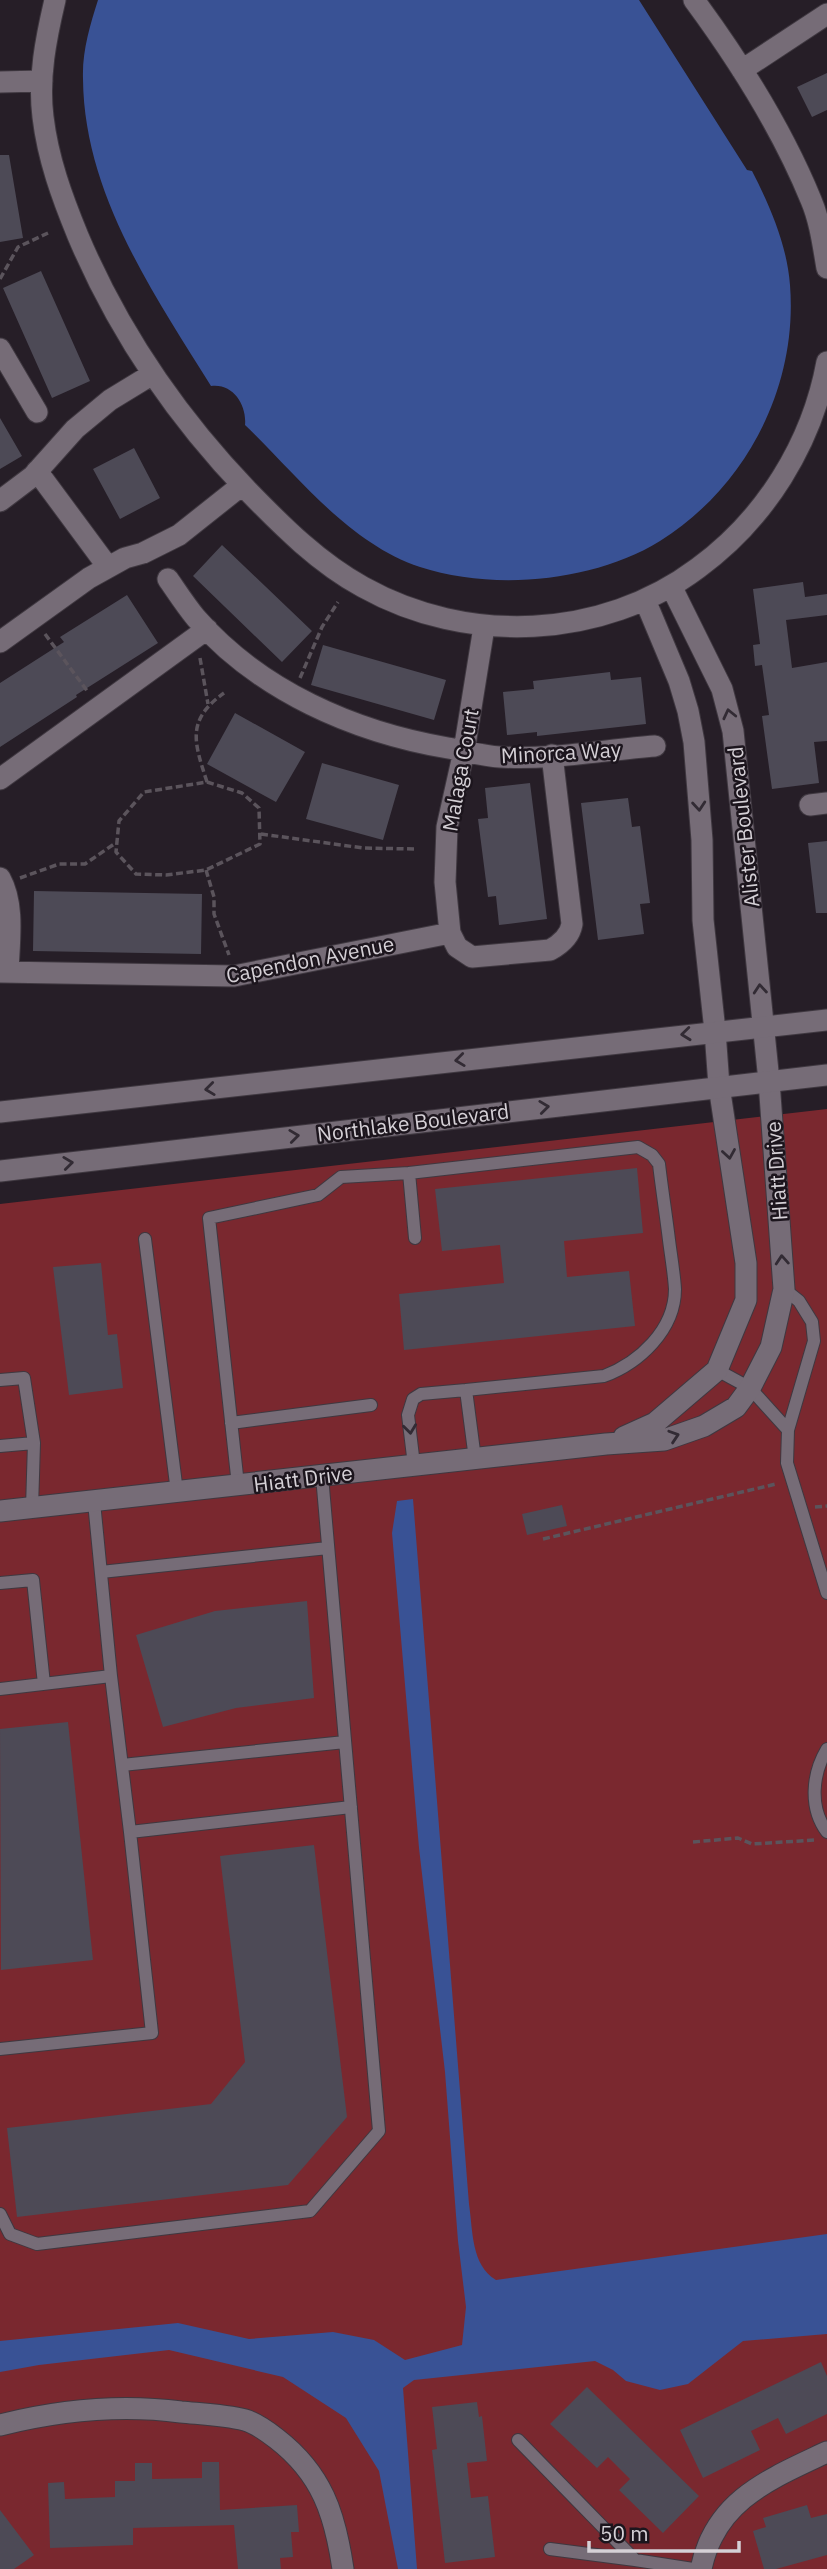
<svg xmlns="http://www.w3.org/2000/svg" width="827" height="2569" viewBox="0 0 827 2569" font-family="'IBM Plex Sans',sans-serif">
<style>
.green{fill:#7a282f}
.water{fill:#395295}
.building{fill:#4d4a56}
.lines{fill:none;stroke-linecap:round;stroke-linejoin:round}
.lane-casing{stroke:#3f3840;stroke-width:14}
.street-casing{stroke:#3f3840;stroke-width:23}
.secondary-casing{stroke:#3f3840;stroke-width:23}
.path{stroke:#5b545c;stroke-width:3.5;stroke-dasharray:7 3.5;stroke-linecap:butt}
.lane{stroke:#766c77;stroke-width:12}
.street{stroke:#766c77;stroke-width:21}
.secondary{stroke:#766c77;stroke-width:21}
.oneway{stroke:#322b34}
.labels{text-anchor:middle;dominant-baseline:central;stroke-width:5;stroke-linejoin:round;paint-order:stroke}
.street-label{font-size:21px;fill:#d5d0d6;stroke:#1c151d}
</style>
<rect width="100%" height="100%" fill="#261e27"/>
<!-- green -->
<path class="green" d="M827,1109V2569H0V1204Z"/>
<!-- water -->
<path class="water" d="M98,0H639L747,170L752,171C770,206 787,245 790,285C798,387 746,487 660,541C594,582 493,591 420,567C348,543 297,475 245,425C247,405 233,383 211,386C153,293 84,193 83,79C82,52 90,25 98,0Z
M413,1499L469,2204C473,2231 471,2265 496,2280L827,2234V2334L743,2341L688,2384L660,2390L626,2381L613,2370L595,2361L414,2380L403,2388L417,2569H398L379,2471L346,2418L283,2377L169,2350L39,2365L0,2372V2341L178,2323L249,2339L333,2332L374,2340L405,2360L462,2345L466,2307L458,2241L445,2072L419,1848L392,1533L397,1501Z"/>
<!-- building -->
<path class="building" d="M827,73V110L812,117L797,87Z
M0,155H9L23,238L0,242Z
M41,271L90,381L52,398L3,288Z
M0,418L22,456L0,469Z
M134,448L160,498L120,519L93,469Z
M222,545L312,631L282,662L193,576Z
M803,582L805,597L827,594V615L786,620L792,668L827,662V741L814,742L819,783L772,789L762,716L769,715L762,665L755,666L753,645L760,644L753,589Z
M127,595L158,643L76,695L77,697L0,747V683L64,642L60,637Z
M323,645L446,680L434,720L311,685Z
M610,672L611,680L641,677L646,724L537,736V732L507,735L503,692L534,689L533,681Z
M235,713L305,752L276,802L207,764Z
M322,763L399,785L383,840L306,819Z
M530,783L547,919L499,925L496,896L488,897L478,819L488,818L485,788Z
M628,798L632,827L640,826L650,903L640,904L644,934L598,940L581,803Z
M827,841V913H816L808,843Z
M34,891L202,894L201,954L33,951Z
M637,1168L643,1233L564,1241L567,1277L629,1271L635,1326L404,1350L399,1294L504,1283L500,1245L442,1251L435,1189Z
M101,1263L108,1335L117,1334L123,1388L69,1395L53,1267Z
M562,1505L567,1526L527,1535L522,1514Z
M307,1601L314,1698L236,1708L163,1727L136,1635L215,1611Z
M68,1722L93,1960L1,1970L0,1729Z
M314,1845L347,2117L288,2185L17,2217L7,2128L211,2104L245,2062L220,1856Z
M821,2362L827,2376V2414L786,2434L778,2418L751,2431L760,2450L703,2478L680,2430Z
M587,2387L699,2496L663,2533L619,2490L630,2479L608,2457L597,2468L550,2424Z
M477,2402L479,2417L482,2416L487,2461L467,2463L471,2498L488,2496L495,2557L445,2563L432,2450L437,2449L432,2407Z
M202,2462H219L220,2510L297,2505L299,2532H291L293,2557L280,2558L281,2569H238L234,2525L133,2528V2545L50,2548L48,2483L64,2482L65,2499L115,2497V2481H135V2463H152V2479L202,2478Z
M807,2505L811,2518L827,2514V2555L776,2569H764L753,2531L766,2527L763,2518Z
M0,2510L34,2555L14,2569H0Z"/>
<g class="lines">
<!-- lane casing -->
<g class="lane-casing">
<path id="lane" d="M415,1238L409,1173L638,1147L652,1155L659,1164C662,1190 666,1215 669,1240C671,1256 674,1273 675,1289C675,1330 639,1363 604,1376L466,1390L475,1459
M145,1239L177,1492
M784,1289L799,1301L812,1322L814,1341L788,1430L787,1463L827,1593
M717,1370L750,1388L788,1430
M0,1380L24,1378L34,1443
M231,1423L371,1405
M0,1446L34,1443L32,1508
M414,1465L408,1415L413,1399L421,1394L466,1390
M238,1485L209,1218L318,1195L341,1177L409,1173
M101,1572L328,1548
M0,1583L33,1580L44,1684
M111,1676L130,1832
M0,1689L111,1676L94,1502
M827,1749C812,1774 809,1808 827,1832
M122,1765L345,1742
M0,2049L152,2033L130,1832L351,1807
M0,2214L10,2234L37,2244L310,2211L379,2131L322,1476
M518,2440L635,2560L693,2569
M550,2549L635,2560"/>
</g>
<!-- street casing -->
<g class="street-casing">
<path id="street" d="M55,0C46,38 38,78 43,117C48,159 62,197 78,236C119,333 175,415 248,491C283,527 319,563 363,587C467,645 602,640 698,568C765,519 812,444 827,362
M694,0C739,61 782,129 811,200C820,221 823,245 827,268
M742,70L827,14
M0,82L42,81
M0,349L37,412
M37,471L108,567
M0,501L33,476L75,429L110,400L151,375
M168,579C177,592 186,606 196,618C260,691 354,732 448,748C465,751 483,756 500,757C551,760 604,750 655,746
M484,627L464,751L447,827L445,882L450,933L457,947L472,957L550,950C561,944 570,936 572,924L552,755
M0,642L89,578L125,558L143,553L179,535L242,485
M0,779L207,629
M810,805L827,803
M0,878C15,905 9,942 8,972
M0,972L234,976L450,933
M624,1437L655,1423L717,1370L746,1300V1263L719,1086L715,1031L703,920L702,840L694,742L688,711L679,681L645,600
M0,1511L606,1444L664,1440L704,1426L736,1407L750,1388L771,1347L784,1289L769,1081L733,731L722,689L671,586
M0,2425C60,2410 120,2404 181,2412C201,2414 225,2415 245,2420C256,2423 268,2432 277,2439C322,2474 335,2514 343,2569
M701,2569C715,2500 770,2479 827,2452"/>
</g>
<!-- secondary casing -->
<g class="secondary-casing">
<path id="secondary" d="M0,1112L827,1020
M0,1171L827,1075"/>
</g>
<!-- path -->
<path class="path" d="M0,279L18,247L48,233
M45,634L88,692
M200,658L208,704
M300,678L322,627L338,602
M207,782L242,793L259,808L260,844L206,870L166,875L136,874L116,852L119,821L144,792Z
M207,782C194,742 186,720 224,693
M261,834L363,848L414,849
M206,870L214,897V914L229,955
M20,878L59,864H85L117,842
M815,1507L827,1506
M543,1539L776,1484
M693,1842L738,1838L752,1844L815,1840"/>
<!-- lane -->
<use href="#lane" class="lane"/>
<!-- street -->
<use href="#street" class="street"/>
<!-- secondary -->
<use href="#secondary" class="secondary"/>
</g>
<!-- one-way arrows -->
<defs><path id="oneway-chevron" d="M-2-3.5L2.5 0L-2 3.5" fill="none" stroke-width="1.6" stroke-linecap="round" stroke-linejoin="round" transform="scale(1.75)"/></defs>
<g class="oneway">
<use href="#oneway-chevron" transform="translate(729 714) rotate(-103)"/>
<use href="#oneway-chevron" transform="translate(699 806) rotate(85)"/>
<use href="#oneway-chevron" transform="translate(760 989) rotate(-95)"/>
<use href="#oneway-chevron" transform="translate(686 1034) rotate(174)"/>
<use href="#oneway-chevron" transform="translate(460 1060) rotate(173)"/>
<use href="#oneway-chevron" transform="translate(210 1089) rotate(173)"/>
<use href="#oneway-chevron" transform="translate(544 1107) rotate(-7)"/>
<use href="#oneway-chevron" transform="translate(294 1136) rotate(-7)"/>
<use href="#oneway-chevron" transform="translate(729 1154) rotate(81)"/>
<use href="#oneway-chevron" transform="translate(68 1163) rotate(-7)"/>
<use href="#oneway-chevron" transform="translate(782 1260) rotate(-94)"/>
<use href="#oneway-chevron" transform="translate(410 1429) rotate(83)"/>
<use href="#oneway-chevron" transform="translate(674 1436) rotate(-18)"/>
</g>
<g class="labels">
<!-- street labels -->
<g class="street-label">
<text transform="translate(561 752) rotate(-3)">Minorca Way</text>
<text transform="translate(460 770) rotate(-80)">Malaga Court</text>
<text transform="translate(743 827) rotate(-96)">Alister Boulevard</text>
<text transform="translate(310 959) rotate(-11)">Capendon Avenue</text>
<text transform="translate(413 1122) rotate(-7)">Northlake Boulevard</text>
<text transform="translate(776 1171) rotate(-94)">Hiatt Drive</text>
<text transform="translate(303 1478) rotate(-7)">Hiatt Drive</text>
</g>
</g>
<!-- scale -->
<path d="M589 2541v10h150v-10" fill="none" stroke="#d5d0d6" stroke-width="3.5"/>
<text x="600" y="2541" font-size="21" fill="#d5d0d6" stroke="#1c151d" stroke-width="5" paint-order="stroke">50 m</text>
</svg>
